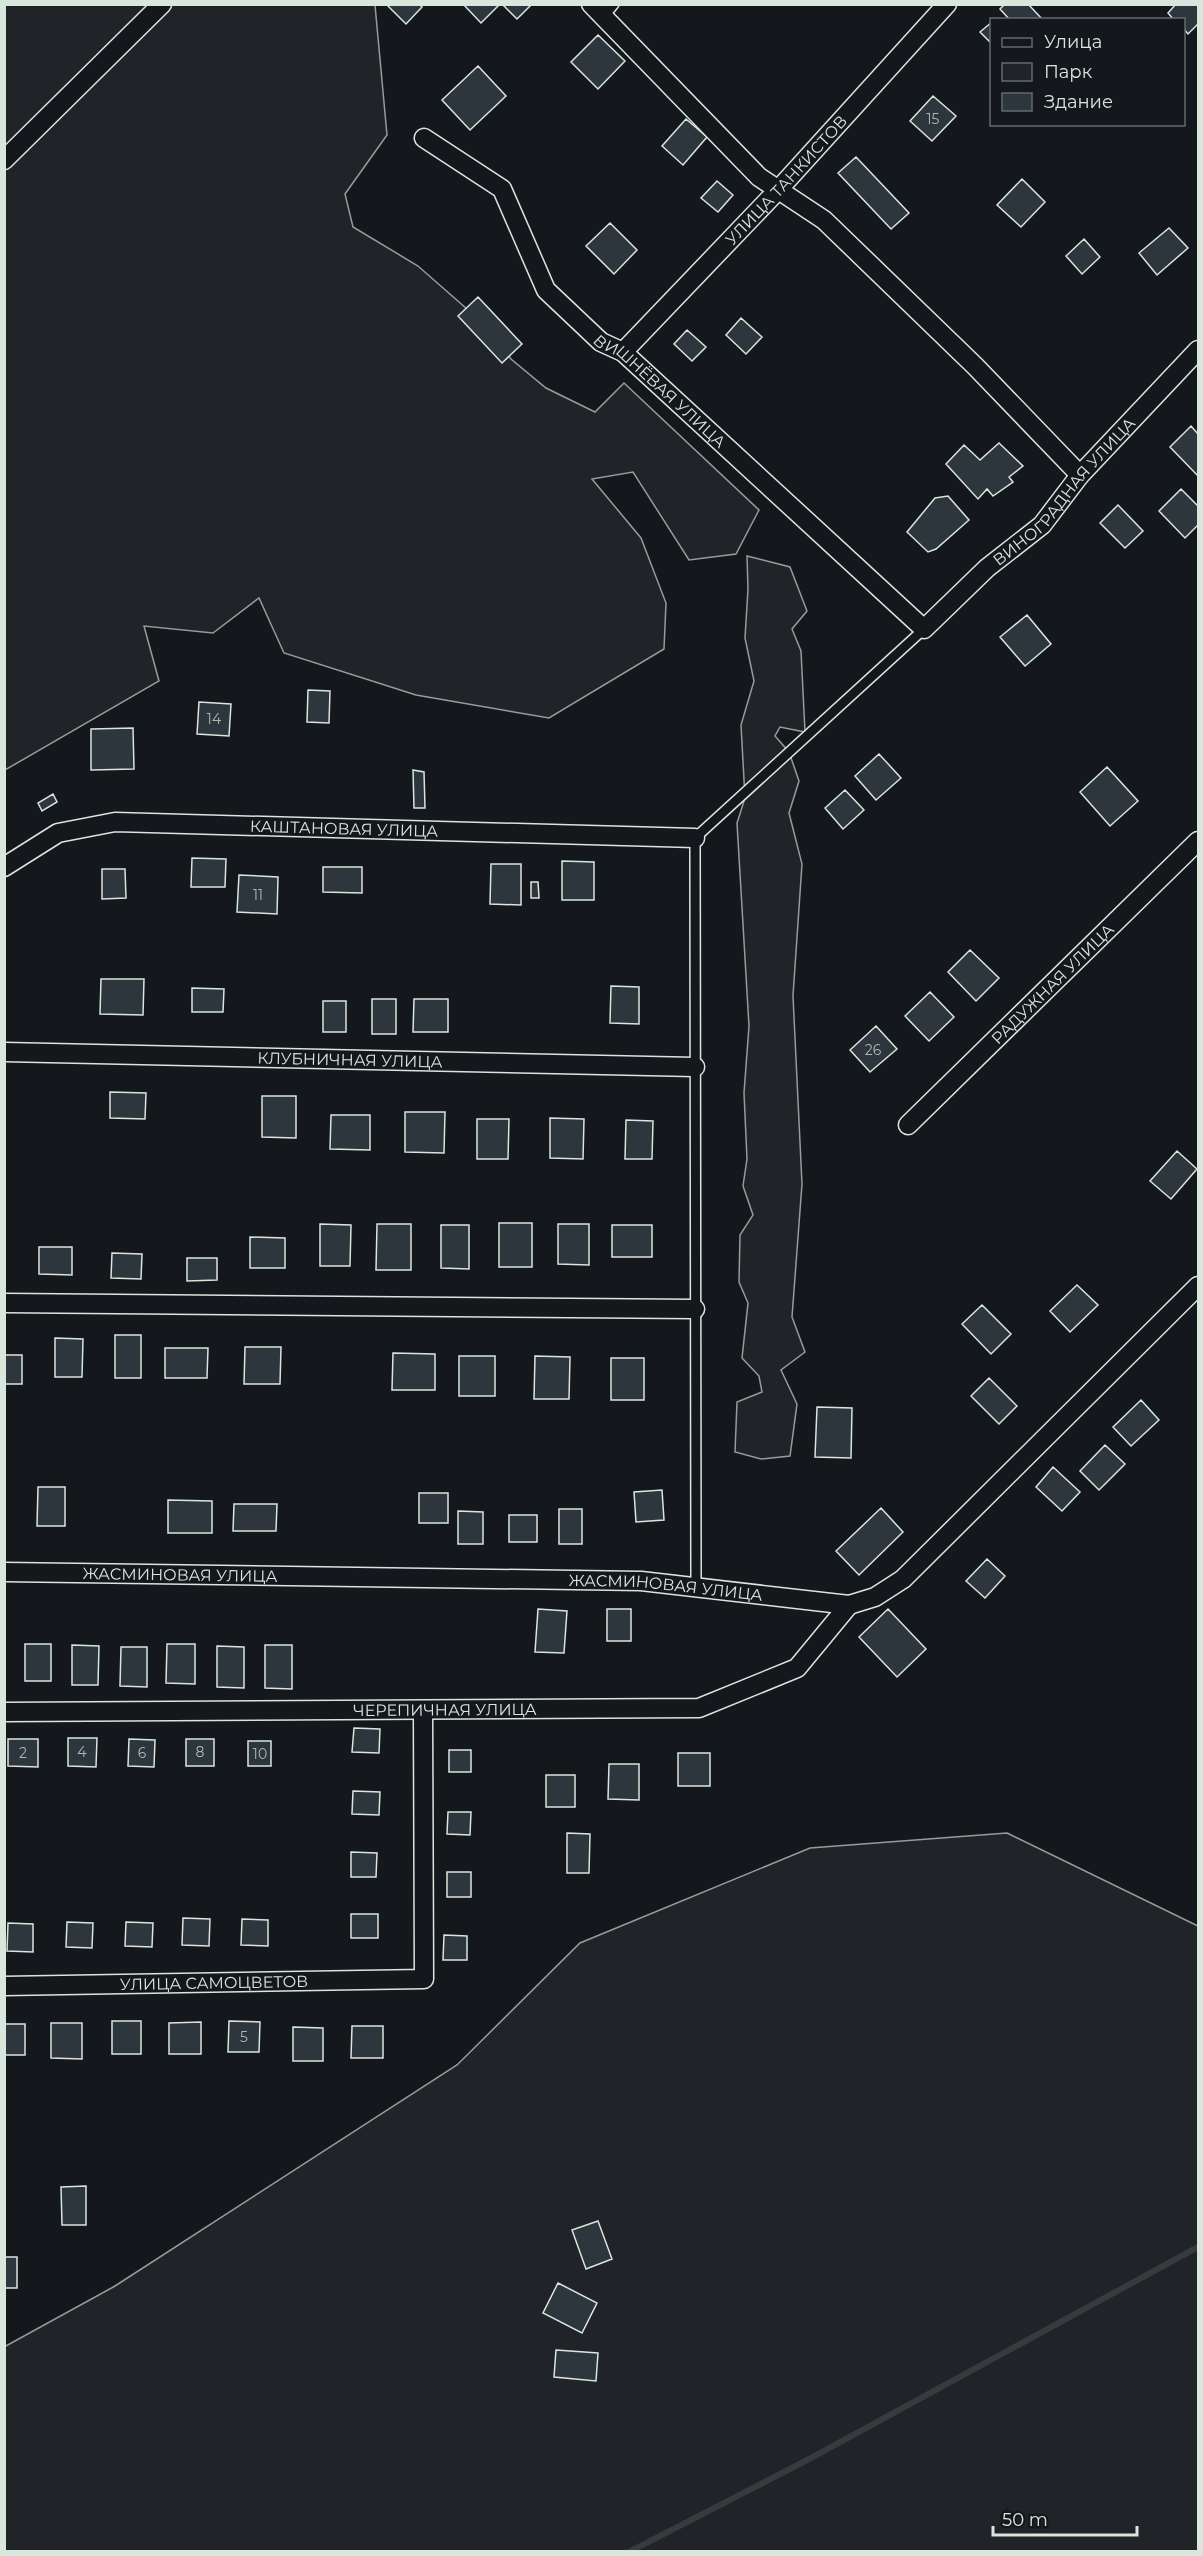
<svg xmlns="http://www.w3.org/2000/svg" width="1203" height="2556" viewBox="0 0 1203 2556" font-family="Montserrat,sans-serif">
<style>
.green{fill:#202428;stroke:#939e99;stroke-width:1.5}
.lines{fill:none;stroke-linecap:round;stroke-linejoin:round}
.stream{stroke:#363b3e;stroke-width:6}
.building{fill:#2c363c;stroke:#d8e6dc;stroke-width:1.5}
.lane-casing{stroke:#d8e6dc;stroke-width:12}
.street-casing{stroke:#d8e6dc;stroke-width:21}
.lane{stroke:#14181c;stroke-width:9}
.street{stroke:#14181c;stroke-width:18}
.labels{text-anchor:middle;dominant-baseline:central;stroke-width:4.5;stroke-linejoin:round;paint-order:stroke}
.number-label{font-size:14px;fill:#adbab4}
.street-label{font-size:16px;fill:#d8e6dc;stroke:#14181c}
</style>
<rect width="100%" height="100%" fill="#14181c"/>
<!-- green -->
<path class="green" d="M5,5H375L387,135L345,194L353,227L418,266L492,331L511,359L546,388L595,412L624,383L759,510L736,554L689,560L633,472L592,479L641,538L666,603L664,649L549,718L416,695L284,653L259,598L213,633L144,626L159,681L5,770Z
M747,556L790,567L807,611L792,629L801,651L805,732L780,727L775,736L789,752L799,781L789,813L802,864L793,996L802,1184L792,1317L805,1352L781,1370L797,1404L790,1456L761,1459L735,1452L737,1402L762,1392L759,1376L742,1358L748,1303L739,1282L740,1235L753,1215L743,1186L747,1159L744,1093L749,1026L737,823L745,798L741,725L754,681L745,638L748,589Z
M1007,1833L1198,1926V2551H5L4,2347L115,2286L457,2065L580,1943L810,1848Z"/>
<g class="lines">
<!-- stream -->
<path class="stream" d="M629,2552L811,2458L1198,2247"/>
</g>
<!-- building -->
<path class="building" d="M386,4H419L422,7L406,24Z
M463,4H500L481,23Z
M502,4H532L517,19Z
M1005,4H1028L1043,20H1010L1000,9Z
M1176,4H1198V24L1188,34L1184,29V20H1174L1168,13Z
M992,22V44L980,32Z
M598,35L625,61L598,89L571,62Z
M478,66L506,96L470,130L442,100Z
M933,96L956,116L932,141L910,121Z
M686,119L707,137L683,165L662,146Z
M856,157L909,213L891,229L838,173Z
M1022,179L1045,202L1021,227L997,205Z
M717,181L733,195L718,212L701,198Z
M610,223L637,250L614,274L586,246Z
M1169,228L1188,248L1157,275L1139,253Z
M1084,239L1100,257L1082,274L1066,256Z
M478,297L522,344L502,363L458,316Z
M741,318L762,337L746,354L726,335Z
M687,330L706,347L692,361L674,344Z
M1191,426L1198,434V476L1170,447Z
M999,443L1023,466L1009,477L1013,482L993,496L987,489L978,499L946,464L964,445L980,460Z
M1181,489L1198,506V525L1185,538L1159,511Z
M948,496L969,520L936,549L928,552L907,532L935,498Z
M1118,505L1143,531L1125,548L1100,523Z
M1027,615L1051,644L1025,666L1000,637Z
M308,690L330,691L329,723L307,722Z
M199,702L231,704L229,736L197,734Z
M133,728L134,769L91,770V729Z
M879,754L901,778L876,800L855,776Z
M1107,767L1138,801L1110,826L1080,792Z
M413,770L424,772L425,808H414Z
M845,790L864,810L843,829L825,808Z
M53,794L57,802L42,811L38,803Z
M192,858L226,859L225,887H191Z
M562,861L594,862V900H562Z
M491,864H521V905L490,904Z
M323,867H362V893L323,892Z
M102,869H125L126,898L102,899Z
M239,875L278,877L277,914L237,912Z
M531,882H538L539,898H531Z
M970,950L999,978L976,1001L948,972Z
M101,979H144L143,1015L100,1014Z
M611,986L639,987V1024L610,1023Z
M192,988L224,989L223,1012H192Z
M930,992L954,1017L929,1041L905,1016Z
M372,999H396V1034H372Z
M414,999H448V1032H413Z
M323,1001H346V1032H323Z
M876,1026L897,1049L870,1072L850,1050Z
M110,1092L146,1093L145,1119L110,1118Z
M262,1096H296V1138L262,1137Z
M405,1112H445L444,1153L405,1152Z
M331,1115H370V1150L330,1149Z
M550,1118L584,1119L583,1159L550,1158Z
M477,1119H509L508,1159H477Z
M626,1120L653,1121L652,1159H625Z
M1177,1151L1197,1169L1171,1199L1150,1181Z
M499,1223H532V1267H499Z
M320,1224L351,1225L350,1266H320Z
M377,1224H411V1270H376Z
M558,1224H589V1265L558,1264Z
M441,1225H469V1269L441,1268Z
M612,1225H652V1257H612Z
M250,1237L285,1238V1268H250Z
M39,1247H72V1275L39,1274Z
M112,1253L142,1254L141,1279L111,1278Z
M187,1258H217V1280L187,1281Z
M1077,1285L1098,1305L1070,1332L1050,1311Z
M982,1305L1011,1334L991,1354L962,1324Z
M115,1335H141V1378H115Z
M55,1338L83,1339L82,1377H55Z
M245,1347H281L280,1384H244Z
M165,1348H208L207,1378H165Z
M393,1353L435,1354V1390H392Z
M4,1355H22V1384H4Z
M459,1356H495V1396H459Z
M535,1356L570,1357L569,1399H534Z
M611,1358H644V1400H611Z
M989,1378L1017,1406L999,1424L971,1396Z
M1141,1400L1159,1420L1131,1446L1113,1427Z
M817,1407L852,1408L851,1458L815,1457Z
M1105,1445L1125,1464L1099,1490L1080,1471Z
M1053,1467L1080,1492L1062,1511L1036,1487Z
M38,1487H65V1526H37Z
M662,1490L664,1520L636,1522L634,1492Z
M419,1493H448V1523H419Z
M168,1500L212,1501V1533H168Z
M234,1504H277L276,1531H233Z
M881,1508L903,1532L859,1575L836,1551Z
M559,1509H582V1544H559Z
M458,1511L483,1512V1544H458Z
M509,1515H537V1542H509Z
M987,1559L1005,1576L985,1598L966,1581Z
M538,1609L567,1611L564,1653L535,1652Z
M607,1609H631V1641H607Z
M888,1609L926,1649L897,1677L859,1637Z
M25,1644H51V1681H25Z
M167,1644H195V1684L166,1683Z
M72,1645L99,1646L98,1685H72Z
M265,1645H292V1689L265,1688Z
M217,1646L244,1647V1688L217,1687Z
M121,1647H147V1687L120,1686Z
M354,1728L380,1729L379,1753L352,1752Z
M68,1738H97L96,1767L68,1766Z
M8,1739H38V1767L8,1766Z
M129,1739L155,1740L154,1767L128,1766Z
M186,1739H214V1766H186Z
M248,1741H271V1766H248Z
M449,1750H471V1772H449Z
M678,1753H710V1786H678Z
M609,1764H639V1800L608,1799Z
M546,1775H575V1807H546Z
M353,1791L380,1792L379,1815L352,1814Z
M448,1812H471L470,1835L447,1834Z
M567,1833L590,1834L589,1873H567Z
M351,1852L377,1853L376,1877H351Z
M447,1872H471V1897H447Z
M351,1914H378V1938H351Z
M183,1918L210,1919L209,1946L182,1945Z
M242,1919L268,1920V1946L241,1945Z
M67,1922L93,1923L92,1948L66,1947Z
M126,1922L153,1923L152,1947L125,1946Z
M8,1923L33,1924V1952L7,1951Z
M444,1935L467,1936V1960H443Z
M112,2021H141V2054H112Z
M229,2021L260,2022L259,2052H228Z
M201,2022V2054H169V2023Z
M51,2023H82V2059L51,2058Z
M4,2024H25V2055H4Z
M352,2026H383V2058H351Z
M293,2027L323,2028V2061H293Z
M86,2186V2225H62L61,2187Z
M598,2221L612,2259L586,2269L572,2230Z
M4,2257H17V2288H4Z
M558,2283L597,2303L582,2333L543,2313Z
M556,2350L598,2353L596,2381L554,2377Z"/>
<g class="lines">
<!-- lane casing -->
<g class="lane-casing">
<path id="lane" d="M603,17L614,4
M696,1587L695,838L924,629"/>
</g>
<!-- street casing -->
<g class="street-casing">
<g id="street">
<path d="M591,4L759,177L824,220L975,366L1080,475"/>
<path id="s1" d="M424,138L502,189L546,290L601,342L623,352L924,629L987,568L1042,525L1080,475L1198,350"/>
<path d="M4,160L162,4"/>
<path id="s2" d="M623,352L778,190L947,4"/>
<path id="s3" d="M4,867L58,833L115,822L695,838"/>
<path id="s4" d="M4,1052L695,1067"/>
<path id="s5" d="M908,1125L1198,841"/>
<path d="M4,1303L695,1309"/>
<path id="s6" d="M4,1572L641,1581L849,1605L875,1597L903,1579L1198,1286"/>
<path id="s7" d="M4,1712L699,1708L797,1668L849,1605"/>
<path id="s8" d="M4,1986L424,1979L423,1711"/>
</g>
</g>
<!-- lane -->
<use href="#lane" class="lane"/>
<!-- street -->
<use href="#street" class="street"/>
</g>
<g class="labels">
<!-- number labels -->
<g class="number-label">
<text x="933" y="119">15</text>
<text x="214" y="719">14</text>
<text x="258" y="895">11</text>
<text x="873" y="1050">26</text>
<text x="82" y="1752">4</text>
<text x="200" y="1752">8</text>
<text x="23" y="1753">2</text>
<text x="142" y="1753">6</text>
<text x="260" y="1754">10</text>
<text x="244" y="2037">5</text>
</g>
<!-- street labels -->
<g class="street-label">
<text stroke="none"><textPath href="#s2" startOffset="237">УЛИЦА ТАНКИСТОВ</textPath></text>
<text stroke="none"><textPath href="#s1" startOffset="356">ВИШНЁВАЯ УЛИЦА</textPath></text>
<text stroke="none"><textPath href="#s1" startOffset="909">ВИНОГРАДНАЯ УЛИЦА</textPath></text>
<text stroke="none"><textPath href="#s3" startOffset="351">КАШТАНОВАЯ УЛИЦА</textPath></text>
<text stroke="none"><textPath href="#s5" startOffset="202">РАДУЖНАЯ УЛИЦА</textPath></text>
<text stroke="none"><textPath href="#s4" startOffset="346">КЛУБНИЧНАЯ УЛИЦА</textPath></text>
<text stroke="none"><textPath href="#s6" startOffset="176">ЖАСМИНОВАЯ УЛИЦА</textPath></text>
<text stroke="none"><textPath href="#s6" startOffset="662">ЖАСМИНОВАЯ УЛИЦА</textPath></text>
<text stroke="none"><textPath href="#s7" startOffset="441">ЧЕРЕПИЧНАЯ УЛИЦА</textPath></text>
<text stroke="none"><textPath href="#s8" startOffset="210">УЛИЦА САМОЦВЕТОВ</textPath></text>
</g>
</g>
<!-- border -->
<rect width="1203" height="2556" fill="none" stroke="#d8e6dc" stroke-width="12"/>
<!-- legend -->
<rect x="990" y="18" width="195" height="108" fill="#14181c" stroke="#626a69" stroke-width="1.5"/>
<rect x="1002" y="38" width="30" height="9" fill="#14181c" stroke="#626a69" stroke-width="1.5"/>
<text x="1044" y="48" font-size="18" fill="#d8e6dc">Улица</text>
<rect x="1002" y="63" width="30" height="18" fill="#202428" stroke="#626a69" stroke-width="1.5"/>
<text x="1044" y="78" font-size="18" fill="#d8e6dc">Парк</text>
<rect x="1002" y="93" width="30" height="18" fill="#2c363c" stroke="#626a69" stroke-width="1.5"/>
<text x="1044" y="108" font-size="18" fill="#d8e6dc">Здание</text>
<!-- scale -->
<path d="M993 2526v9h144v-9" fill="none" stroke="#d8e6dc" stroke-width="3"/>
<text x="1002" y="2526" font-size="18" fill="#d8e6dc" stroke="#14181c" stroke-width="4.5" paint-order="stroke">50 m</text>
</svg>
